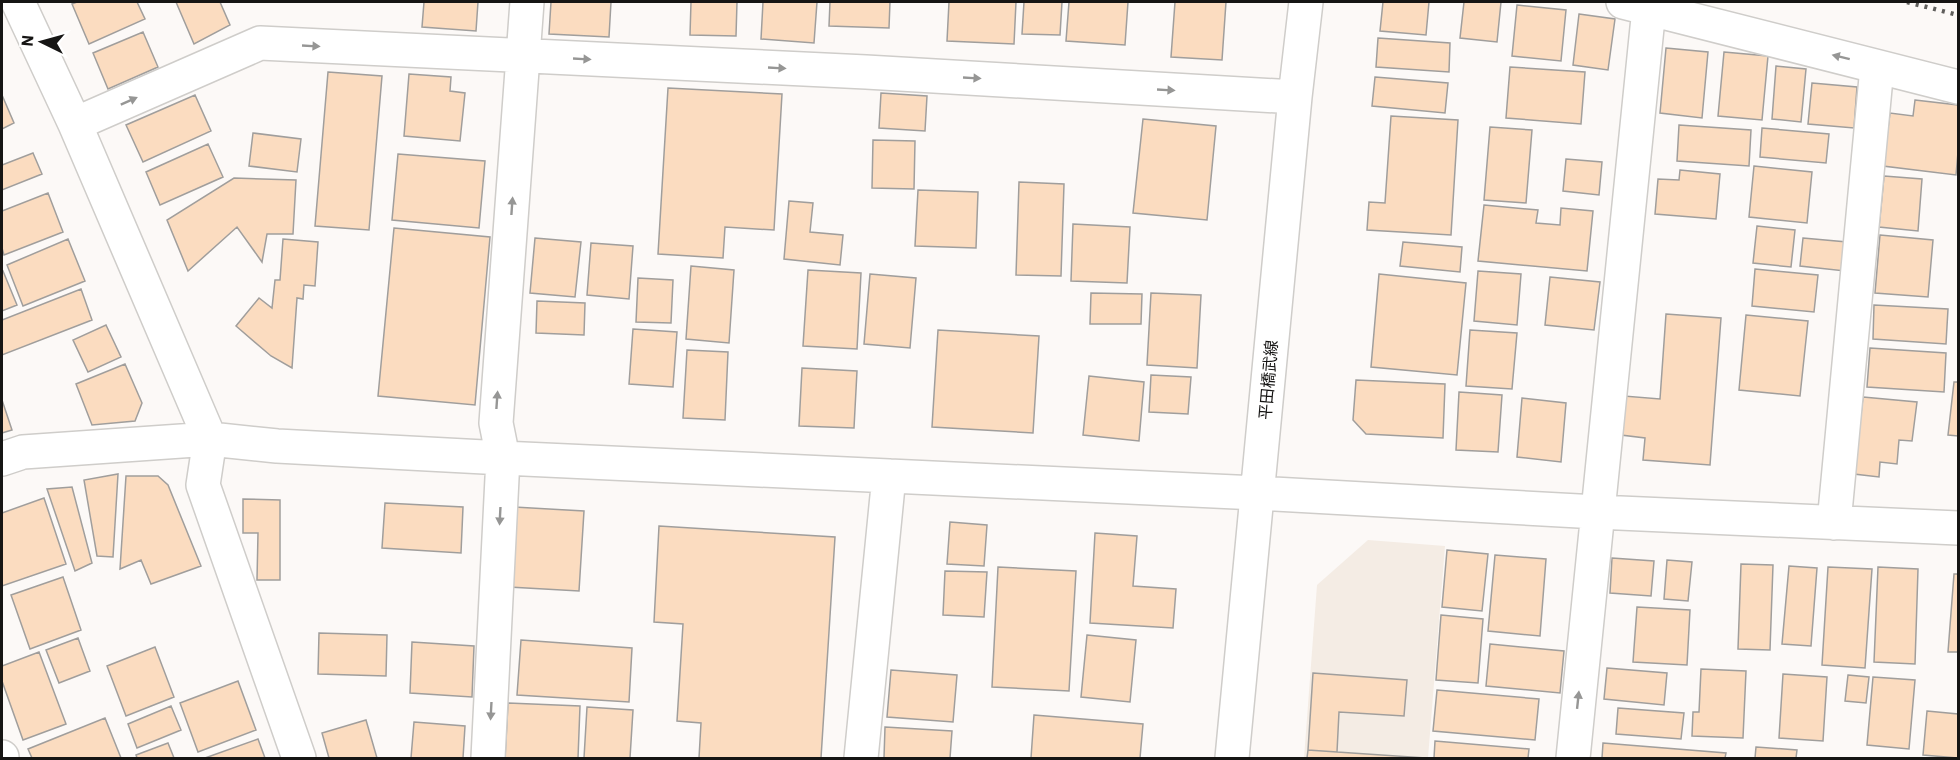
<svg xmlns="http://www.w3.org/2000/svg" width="1960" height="760" viewBox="0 0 1960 760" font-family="'IBM Plex Sans','Noto Sans JP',sans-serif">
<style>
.built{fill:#f4ece4}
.building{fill:#fbdcc0;stroke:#a09e9c;stroke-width:1.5}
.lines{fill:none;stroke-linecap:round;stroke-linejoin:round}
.minor-casing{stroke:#cfcdca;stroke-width:36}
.minor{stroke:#fff;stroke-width:33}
.rail{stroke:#5f5e5c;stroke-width:4.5;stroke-dasharray:3 6;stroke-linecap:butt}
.oneway{fill:#969695}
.labels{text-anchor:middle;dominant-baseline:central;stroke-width:6;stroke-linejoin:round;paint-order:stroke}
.street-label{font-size:16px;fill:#161514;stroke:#fff}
</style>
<rect width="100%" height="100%" fill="#fcf9f7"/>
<!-- built -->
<path class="built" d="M1368,540L1445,546L1428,758H1304L1317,585Z"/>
<!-- building -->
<path class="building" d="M77,2H137L145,19L89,44L72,4Z
M176,2H220L230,25L194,44Z
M424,2H478L476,31L422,27Z
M551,2H611L609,37L549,34Z
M691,2H737L736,36L690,35Z
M763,2H817L814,43L761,39Z
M830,2H890L889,28L829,26Z
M949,2H1016L1014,44L947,41Z
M1024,2H1062L1060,35L1022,34Z
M1069,2H1128L1125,45L1066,41Z
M1175,2H1226L1222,60L1171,57Z
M1383,2H1429L1426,35L1380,31Z
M1464,2H1501L1497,42L1460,38Z
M1517,5L1566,10L1561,61L1512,56Z
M1579,14L1615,19L1608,70L1573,65Z
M143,32L158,67L108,89L93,53Z
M1378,38L1450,43L1449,72L1376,67Z
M1666,48L1708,52L1702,118L1660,113Z
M1724,52L1768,56L1762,120L1718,116Z
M1776,66L1806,69L1801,122L1772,119Z
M1510,67L1585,72L1581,124L1506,118Z
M328,72L382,76L369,230L315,226Z
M409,74L451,77L450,91L465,93L460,141L404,136Z
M1375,77L1448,83L1445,113L1372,106Z
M1812,83L1857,87L1854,128L1808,124Z
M668,88L782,94L774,230L725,227L723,258L658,254Z
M881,93L927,96L925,131L879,128Z
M2,95L14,123L2,129Z
M195,95L211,131L143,162L126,125Z
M1915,100L1958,105V152L1956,175L1883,166L1890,113L1913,116Z
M1391,116L1458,120L1451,235L1367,230L1369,202L1385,203Z
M1143,119L1216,126L1207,220L1133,213Z
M1679,125L1751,130L1749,166L1677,161Z
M1490,127L1532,130L1526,203L1484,200Z
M1762,128L1829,134L1826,163L1760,157Z
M253,133L301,139L297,172L249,166Z
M873,140L915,141L914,189L872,188Z
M208,144L223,177L160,205L146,172Z
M33,153L42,174L2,190V165Z
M398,154L485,161L479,228L392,220Z
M1566,159L1602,162L1599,195L1563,191Z
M1754,166L1812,172L1807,223L1749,217Z
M1680,170L1720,174L1716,219L1655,214L1658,179L1679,180Z
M1884,176L1922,179L1918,231L1879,227Z
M234,178L296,180L293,234H267L262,262L237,227L188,271L167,220Z
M1019,182L1064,184L1061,276L1016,275Z
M918,190L978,192L976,248L915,246Z
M48,193L63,232L4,255L2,248V211Z
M789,201L813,203L810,232L843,235L840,265L784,259Z
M1484,205L1538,210L1536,223L1560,225L1561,208L1593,211L1587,271L1478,261Z
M1073,224L1130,227L1127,283L1071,281Z
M1757,226L1795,230L1791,267L1753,263Z
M394,228L490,237L475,405L378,396Z
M1880,235L1933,240L1928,297L1875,293Z
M535,238L581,242L575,297L530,293Z
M1803,238L1847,242L1845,271L1800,266Z
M68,239L85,281L23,306L7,265Z
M283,239L318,242L315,286L304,285L303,299L297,298L292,368L271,356L236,326L259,298L272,308L275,280H280Z
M1403,242L1462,247L1460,272L1400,266Z
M591,243L633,246L629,299L587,295Z
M691,266L734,270L729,343L686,339Z
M1755,269L1818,275L1814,312L1752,306Z
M808,270L861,273L857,349L803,346Z
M3,271L17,305L2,311V272Z
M1478,271L1521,274L1517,325L1474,321Z
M870,274L916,278L910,348L864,344Z
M1379,274L1466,283L1457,375L1371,367Z
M1550,277L1600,282L1594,330L1545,325Z
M638,278L673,280L671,323L636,322Z
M81,289L92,320L2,355V320Z
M1091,293L1142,294L1141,324H1090Z
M1151,293L1201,295L1197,368L1147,365Z
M537,301L585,303L584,335L536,333Z
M1874,305L1948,309L1946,344L1873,339Z
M1666,314L1721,318L1710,465L1643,460L1645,438L1621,435L1624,396L1660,399Z
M1746,315L1808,321L1800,396L1739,390Z
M106,325L121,357L88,372L73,340Z
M633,329L677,332L673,387L629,384Z
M938,330L1039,336L1033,433L932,427Z
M1470,330L1517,333L1512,389L1466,386Z
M1870,348L1946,353L1944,392L1867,387Z
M687,350L728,352L725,420L683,418Z
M125,364L142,403L135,421L92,425L76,384Z
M802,368L857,371L854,428L799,426Z
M1151,375L1191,377L1188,414L1149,412Z
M1089,376L1144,382L1139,441L1083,435Z
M1356,380L1445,384L1443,438L1366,434L1353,420Z
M1954,382H1958V436L1948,435Z
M1459,392L1502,395L1498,452L1456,450Z
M1863,397L1917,402L1912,441L1899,440L1897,464L1880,462L1879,477L1854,474Z
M1522,398L1566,403L1561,462L1517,457Z
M2,400L12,430L2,433Z
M118,474L113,557L97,556L84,480Z
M126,476H158L168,485L201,566L151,584L141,560L120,569Z
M72,487L92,563L75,571L47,489Z
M44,498L66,564L2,586V513Z
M243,499L280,500V580H257L258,533H243Z
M385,503L463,507L461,553L382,548Z
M514,507L584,511L579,591L509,587Z
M950,522L987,525L984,566L947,564Z
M659,526L835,537L821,758H699L701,723L677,721L683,624L654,622Z
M1095,533L1137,536L1133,586L1176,589L1173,628L1090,623Z
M1447,550L1488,554L1482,611L1442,607Z
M1495,555L1546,559L1540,636L1488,631Z
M1612,558L1654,561L1651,596L1610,593Z
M1667,560L1692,562L1688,601L1664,599Z
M1741,564L1773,565L1770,650L1738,649Z
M1789,566L1817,568L1811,646L1782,644Z
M998,567L1076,571L1069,691L992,687Z
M1828,567L1872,569L1865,668L1822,665Z
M1878,567L1918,569L1915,664L1874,662Z
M945,571L987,572L984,617L943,615Z
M1954,574H1958V652H1948Z
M63,577L81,630L30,649L11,595Z
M1637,607L1690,610L1687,665L1633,662Z
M1441,615L1483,619L1478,683L1436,680Z
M319,633L387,635L386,676L318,674Z
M1087,635L1136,640L1130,702L1081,697Z
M78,638L90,671L59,683L46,650Z
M521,640L632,648L629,702L517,695Z
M412,642L474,646L472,697L410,693Z
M1490,644L1564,651L1560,693L1486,686Z
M155,647L174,697L126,716L107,666Z
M39,652L66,724L23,740L2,681V666Z
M1607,668L1667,673L1664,705L1604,699Z
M1701,669L1746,671L1743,738L1692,736L1693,712H1699Z
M891,670L957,675L953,722L887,717Z
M1313,673L1407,680L1404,716L1339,712L1337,752L1308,750Z
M1783,674L1827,677L1823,741L1779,738Z
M1848,675L1869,677L1866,703L1845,701Z
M1873,677L1915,680L1909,749L1867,745Z
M238,681L256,730L198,752L180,703Z
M1437,690L1539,699L1535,740L1433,731Z
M508,703L580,706L578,758H505Z
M171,706L181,730L137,748L128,724Z
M587,707L633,710L630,758H584Z
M1618,708L1684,713L1681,739L1616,734Z
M1927,711L1958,714V758L1923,755Z
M1034,715L1143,724L1140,758H1031Z
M105,718L121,758H32L28,749Z
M366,720L377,758H329L322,733Z
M414,722L465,726L463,758H411Z
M885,727L952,731L950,758H884Z
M258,739L265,758H205Z
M1435,741L1529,749L1528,758H1434Z
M168,743L174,758H137L136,755Z
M1603,743L1726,753L1725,758H1602Z
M1756,747L1797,750L1796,758H1755Z
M1308,750L1337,752L1426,758H1307Z"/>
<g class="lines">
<!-- minor casing -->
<g class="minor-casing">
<path id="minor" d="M18,2L75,124L210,439L203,485L299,758
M1623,2L1958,87
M75,124L260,43L866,72L1295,97
M2,459L23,452L210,439L277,446L503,458L1257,493L1597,512L1958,528
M1834,523L1877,67
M2,757V758
M488,758L503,458L496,423L527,2
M861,758L889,476
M1232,758L1295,97L1306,2
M1573,758L1649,8"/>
</g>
<!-- minor -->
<use href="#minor" class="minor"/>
<!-- rail -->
<path class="rail" d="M1907,2L1958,15"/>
</g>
<!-- one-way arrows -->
<defs><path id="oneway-solid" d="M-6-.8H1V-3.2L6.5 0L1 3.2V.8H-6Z" transform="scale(1.5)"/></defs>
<g class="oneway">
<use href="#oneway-solid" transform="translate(311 46) rotate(3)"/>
<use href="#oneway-solid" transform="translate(1841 57) rotate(-166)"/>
<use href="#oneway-solid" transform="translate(582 59) rotate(3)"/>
<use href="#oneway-solid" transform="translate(777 68) rotate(3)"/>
<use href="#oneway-solid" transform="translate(972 78) rotate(3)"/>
<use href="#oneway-solid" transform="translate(1166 90) rotate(3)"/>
<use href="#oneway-solid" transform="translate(129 101) rotate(-24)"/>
<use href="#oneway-solid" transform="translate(512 206) rotate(-86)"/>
<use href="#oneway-solid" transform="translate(497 400) rotate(-86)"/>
<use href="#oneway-solid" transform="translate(500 516) rotate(93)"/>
<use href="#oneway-solid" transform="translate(1578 700) rotate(-84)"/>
<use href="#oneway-solid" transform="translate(491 711) rotate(93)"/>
</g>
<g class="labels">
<!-- street labels -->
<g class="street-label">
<text transform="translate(1268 380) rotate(-85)">平田橋武線</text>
</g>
</g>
<!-- border -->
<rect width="1960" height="760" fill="none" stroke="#161514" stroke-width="6"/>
<!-- north arrow -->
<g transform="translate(42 42) rotate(275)" stroke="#ffffff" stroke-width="4.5" paint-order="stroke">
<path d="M0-4.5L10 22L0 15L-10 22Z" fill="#161514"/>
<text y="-9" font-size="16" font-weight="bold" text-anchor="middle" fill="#161514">N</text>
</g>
</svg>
